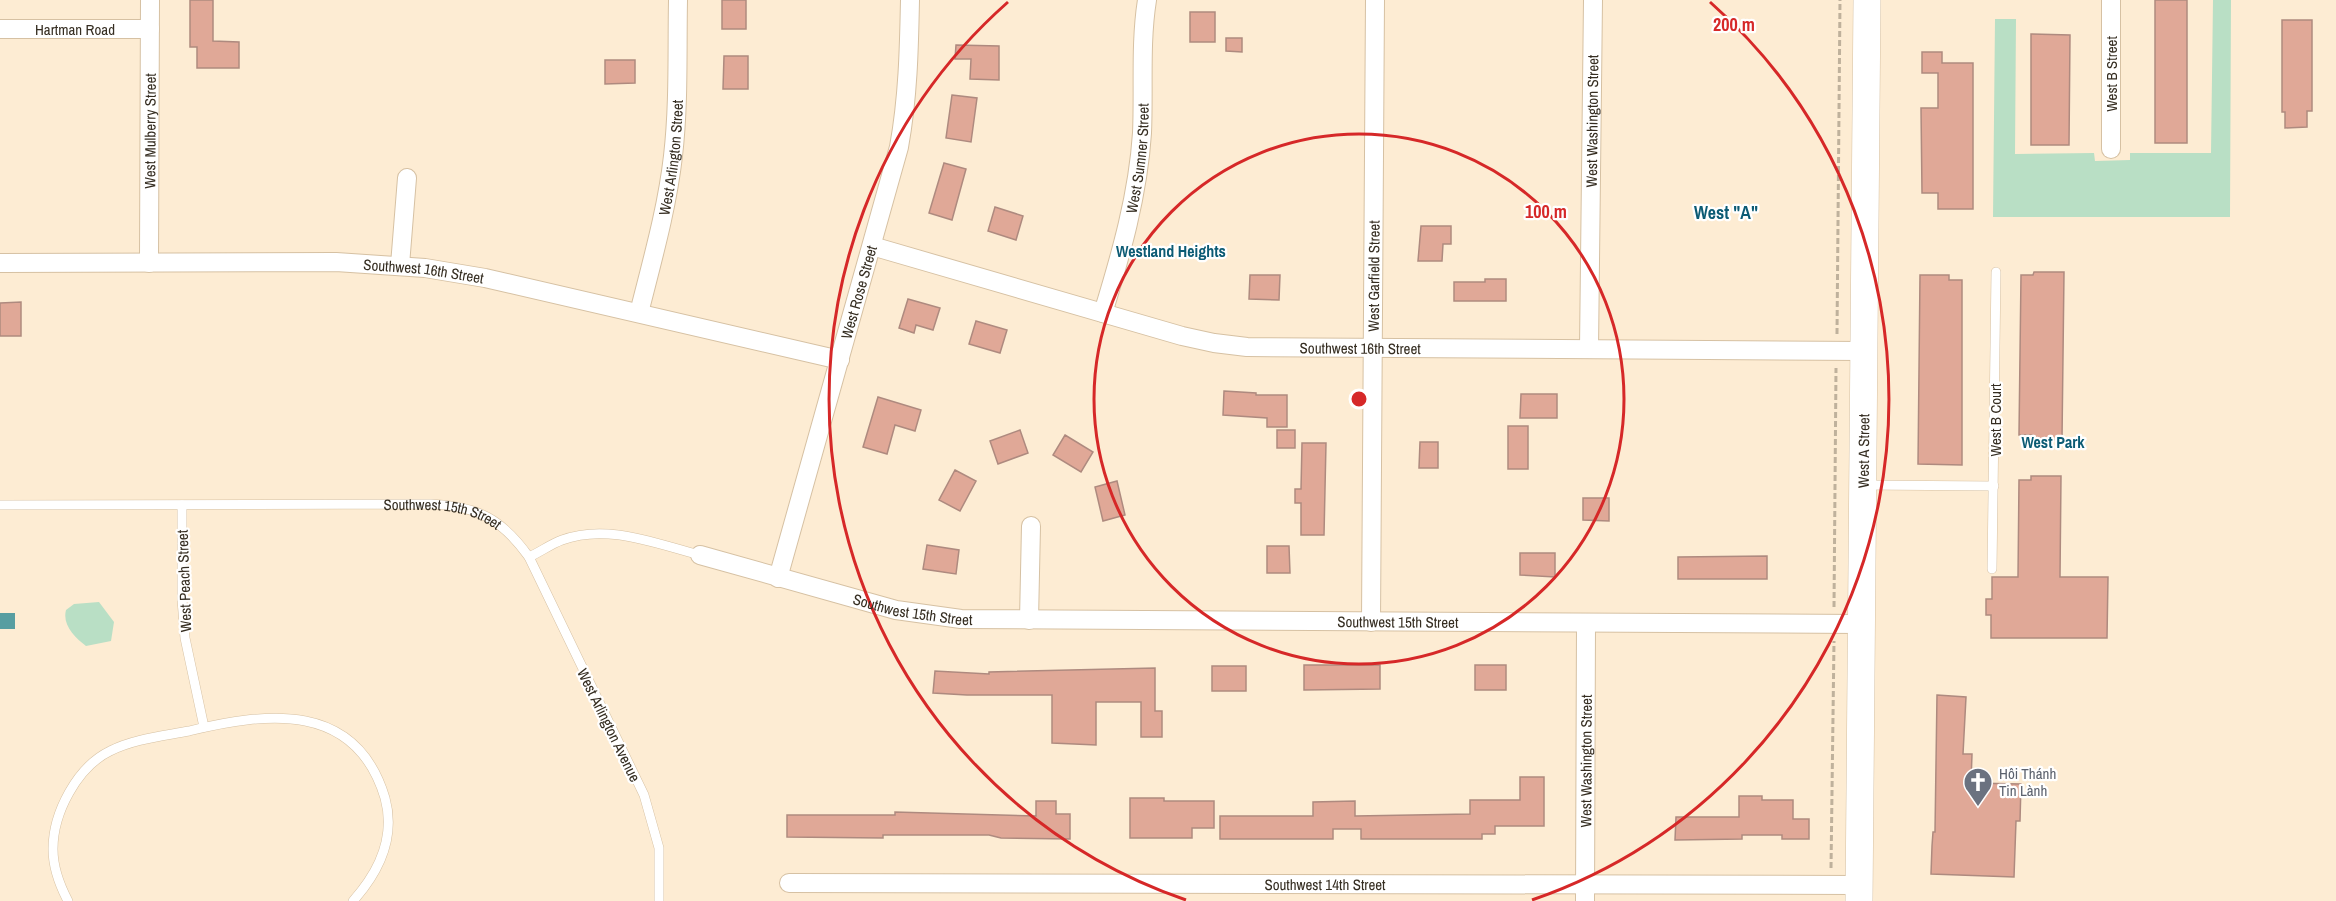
<svg xmlns="http://www.w3.org/2000/svg" width="2336" height="901" viewBox="0 0 2336 901" font-family="'Archivo Narrow',sans-serif">
<style>
.green{fill:#b9dfc5}
.water{fill:#589ea1}
.building{fill:#e0a897;stroke:#ae8a7f;stroke-width:1.5}
.lines{fill:none;stroke-linecap:round;stroke-linejoin:round}
.service-casing{stroke:#d6c1a3;stroke-width:10}
.minor-casing{stroke:#d6c1a3;stroke-width:20}
.secondary-casing{stroke:#d6c1a3;stroke-width:28}
.path{stroke:#bfb19c;stroke-width:3;stroke-dasharray:6 3;stroke-linecap:butt}
.service{stroke:#fff;stroke-width:9}
.minor{stroke:#fff;stroke-width:18}
.secondary{stroke:#fff;stroke-width:27}
.ring{fill:none;stroke:#d62828;stroke-width:3}
.labels{text-anchor:middle;dominant-baseline:central;stroke-width:4.5;stroke-linejoin:round;paint-order:stroke}
.street-label{font-size:15px;fill:#352d21;stroke:#fff}
.worship-label{font-size:15px;fill:#5b616d;stroke:#fff;text-anchor:start}
.neighbourhood-label{font-size:16px;font-weight:bold;fill:#0c5b74;stroke:#fff}
.quarter-label{font-size:18px;font-weight:bold;fill:#0c5b74;stroke:#fff}
.centre{fill:#d62828;stroke:#fff;stroke-width:3}
.ring-label{font-size:18px;text-anchor:middle;font-weight:bold;fill:#d62828;stroke:#fff;stroke-width:4.5;stroke-linejoin:round;paint-order:stroke}
</style>
<rect width="100%" height="100%" fill="#fdecd3"/>
<!-- green -->
<path class="green" d="M2213,0H2231L2230,217H1993L1995,19H2016L2015,154L2094,153L2095,161L2130,160V153H2211Z
M99,602L114,622L111,641L86,646C75,638 62,625 66,610L74,604Z"/>
<!-- water -->
<path class="water" d="M0,613H15V629H0Z"/>
<!-- building -->
<path class="building" d="M190,0H213V41L239,42V68H197V47H190Z
M722,0H746V29H722Z
M2155,0H2187V143H2155Z
M1190,12H1215V42H1190Z
M2282,20H2312V111H2307V127L2285,128V112H2282Z
M2031,34L2070,35L2069,145H2031Z
M1226,38H1242V52L1226,51Z
M956,45L999,46V80L970,79L971,59H955Z
M1922,52H1942V63H1973V209H1938V193H1922L1921,108H1938V73H1922Z
M724,56H748V89H723Z
M605,60H635V83L605,84Z
M952,95L977,98L971,142L946,138Z
M944,163L966,169L952,220L929,213Z
M995,207L1023,216L1016,240L988,231Z
M1421,226H1451V244H1443L1442,261H1418Z
M2034,272H2064L2062,440L2032,439V435H2019L2021,275H2033Z
M1250,275H1280L1279,300L1249,299Z
M1920,275H1949V280H1962V465L1918,464Z
M1485,279H1506V301H1454V282H1485Z
M908,299L940,308L933,330L916,325L914,333L899,328Z
M21,302V336H0V303Z
M976,321L1007,330L1000,353L969,344Z
M1224,391L1256,393V395H1287V427H1267V418L1223,415Z
M1521,394H1557V418H1520Z
M878,397L921,410L915,431L895,425L887,454L863,447Z
M1508,426H1528V469H1508Z
M1020,430L1028,453L998,464L990,441Z
M1277,430H1295V448H1277Z
M1065,435L1093,452L1081,472L1053,455Z
M1420,442H1438V468H1419Z
M1302,443H1326L1324,535H1301V503H1295V489H1301Z
M955,470L976,481L960,511L939,500Z
M2031,476H2061L2060,577H2108L2107,638H1991V615H1986V599H1992V577H2018L2019,480H2031Z
M1117,481L1125,515L1103,521L1095,487Z
M1583,498H1609V521L1583,520Z
M927,545L959,550L956,574L923,569Z
M1267,546H1289L1290,573H1267Z
M1520,553H1555V577L1520,575Z
M1767,556V579H1678V557Z
M1304,665H1380V689L1304,690Z
M1475,665H1506V690H1475Z
M1212,666H1246V691H1212Z
M1155,668V711H1162V737H1141V702H1096V745L1052,743V695H967L933,693L935,671L989,674V672Z
M1937,695L1966,697L1963,754H1972L1971,783L2021,784L2020,821H2016L2014,877L1931,874L1932,846L1933,832H1935Z
M1520,777H1544V826H1495V834H1482V839H1361V829H1333V839H1220V816H1313V802L1355,801V816L1470,814V800H1520Z
M1739,796H1762V800H1793V819H1809V839H1782V835H1742V839L1675,840L1676,817H1739Z
M1130,798H1164V801H1214V828H1192V838H1130Z
M1036,801H1056V814H1070V839L1001,838L989,835H883V838L787,837V815H895V812L1036,816Z"/>
<g class="lines">
<!-- service casing -->
<g class="service-casing">
<g id="service">
<path d="M1864,485L1994,486"/>
<path id="s1" d="M0,505L431,504C477,506 502,519 529,557L644,795L659,848V901"/>
<path d="M182,505V599L185,638L204,727"/>
<path d="M529,557C540,552 551,544 562,540C607,523 656,544 700,555"/>
<path d="M1992,569L1996,272"/>
<path d="M68,901C59,884 53,868 53,849C53,813 77,767 110,751C133,739 163,736 189,731C267,712 356,701 385,798C396,838 379,872 353,901"/>
</g>
</g>
<!-- minor casing -->
<g class="minor-casing">
<g id="minor">
<path d="M2111,0V149"/>
<path id="s2" d="M0,29H150"/>
<path id="s3" d="M872,246L1182,336L1214,343L1247,347L1863,351"/>
<path id="s4" d="M0,263L336,262L425,268L485,278L840,360"/>
<path id="s5" d="M149,263L150,0"/>
<path d="M400,265L407,178"/>
<path id="s6" d="M639,313C652,261 667,209 673,156C679,104 677,52 678,0"/>
<path id="s7" d="M1103,313C1121,254 1138,195 1142,133C1144,89 1140,44 1147,0"/>
<path id="s8" d="M1589,349L1593,0"/>
<path id="s9" d="M700,555L896,610L961,619L1861,624"/>
<path id="s10" d="M778,578L899,147C908,97 909,50 910,0"/>
<path d="M1029,620L1031,526"/>
<path id="s11" d="M1371,622L1375,0"/>
<path id="s12" d="M789,883L1859,885"/>
<path id="s13" d="M1585,901L1586,623"/>
</g>
</g>
<!-- secondary casing -->
<g class="secondary-casing">
<g id="secondary">
<path id="s14" d="M1859,901L1867,0"/>
</g>
</g>
<!-- path -->
<path class="path" d="M1837,334L1840,0
M1834,607L1836,368
M1831,868L1834,641"/>
<!-- service -->
<use href="#service" class="service"/>
<!-- minor -->
<use href="#minor" class="minor"/>
<!-- secondary -->
<use href="#secondary" class="secondary"/>
</g>
<!-- distance rings -->
<g class="ring">
<circle cx="1359" cy="399" r="265"/>
<path d="M1186 900A530 530 0 0 1 1008 2M1710 2A530 530 0 0 1 1532 900"/>
</g>
<!-- icons -->
<defs>
<g id="church-pin" transform="scale(1.5)"><path d="M0 17L-7.5 6A9.5 9.5 0 1 1 7.5 6Z" fill="#6b7280" stroke="#fff"/><path d="M-1.2-6h2.4v3.5h3.3v2.4h-3.3V6h-2.4V-.1h-3.3v-2.4h3.3Z" fill="#fff"/></g>
</defs>
<g fill-rule="evenodd">
<use href="#church-pin" x="1978" y="782"/>
</g>
<g class="labels">
<!-- street labels -->
<g class="street-label">
<text stroke="none"><textPath href="#s2" startOffset="75">Hartman Road</textPath></text>
<text transform="translate(2111 74) rotate(-90)">West B Street</text>
<text stroke="none"><textPath href="#s8" startOffset="228">West Washington Street</textPath></text>
<text stroke="none"><textPath href="#s5" startOffset="132">West Mulberry Street</textPath></text>
<text stroke="none"><textPath href="#s6" startOffset="159">West Arlington Street</textPath></text>
<text stroke="none"><textPath href="#s7" startOffset="159">West Sumner Street</textPath></text>
<text stroke="none"><textPath href="#s4" startOffset="424">Southwest 16th Street</textPath></text>
<text stroke="none"><textPath href="#s11" startOffset="346">West Garfield Street</textPath></text>
<text stroke="none"><textPath href="#s10" startOffset="297">West Rose Street</textPath></text>
<text stroke="none"><textPath href="#s3" startOffset="502">Southwest 16th Street</textPath></text>
<text transform="translate(1995 420) rotate(-90)">West B Court</text>
<text stroke="none"><textPath href="#s14" startOffset="450">West A Street</textPath></text>
<text stroke="none"><textPath href="#s1" startOffset="444">Southwest 15th Street</textPath></text>
<text transform="translate(184 581) rotate(-92)">West Peach Street</text>
<text stroke="none"><textPath href="#s9" startOffset="220">Southwest 15th Street</textPath></text>
<text stroke="none"><textPath href="#s9" startOffset="706">Southwest 15th Street</textPath></text>
<text transform="translate(609 725) rotate(64)">West Arlington Avenue</text>
<text stroke="none"><textPath href="#s13" startOffset="140">West Washington Street</textPath></text>
<text stroke="none"><textPath href="#s12" startOffset="536">Southwest 14th Street</textPath></text>
</g>
<!-- worship labels -->
<g class="worship-label">
<text x="1999" y="773">Hôi Thánh<tspan x="1999" dy="17">Tin Lành</tspan></text>
</g>
<!-- neighbourhood labels -->
<g class="neighbourhood-label">
<text x="1171" y="251">Westland Heights</text>
<text x="2053" y="442">West Park</text>
</g>
<!-- quarter labels -->
<g class="quarter-label">
<text x="1726" y="212">West "A"</text>
</g>
</g>
<circle cx="1359" cy="399" r="9" class="centre"/>
<g class="ring-label">
<text x="1734" y="31">200 m</text>
<text x="1546" y="218">100 m</text>
</g>
</svg>
